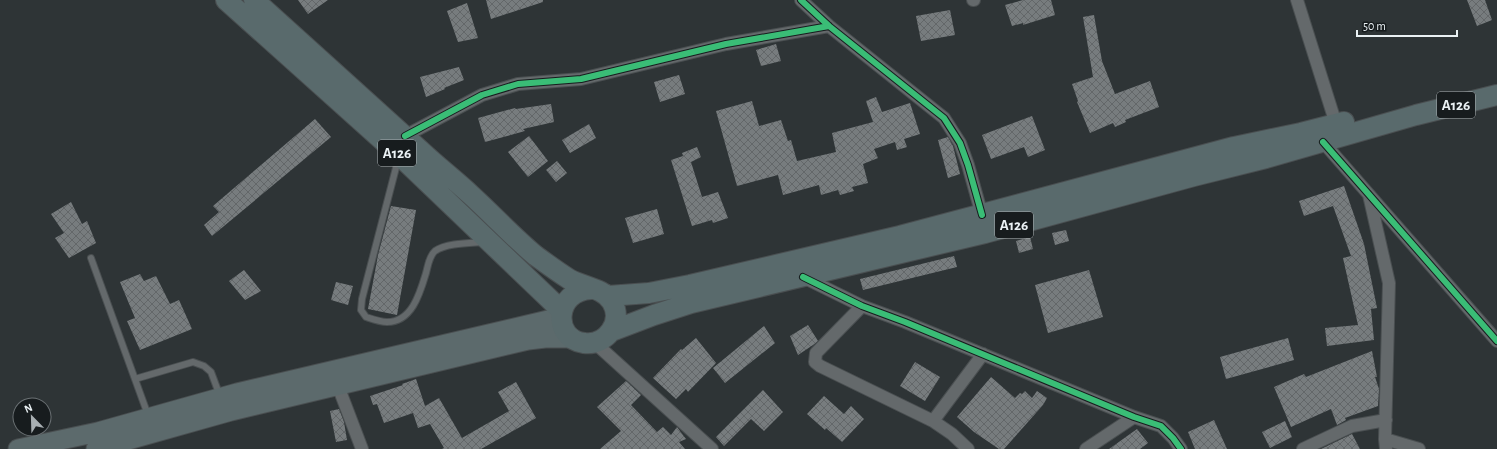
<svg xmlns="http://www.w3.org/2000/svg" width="1497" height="449" viewBox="0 0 1497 449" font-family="'Alegreya Sans',sans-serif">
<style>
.building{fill:url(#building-cross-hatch)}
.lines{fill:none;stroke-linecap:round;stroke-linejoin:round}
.service-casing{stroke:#4a4f51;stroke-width:8}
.minor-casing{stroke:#4a4f51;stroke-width:14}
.primary-casing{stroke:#4a4f51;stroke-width:21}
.trunk-casing{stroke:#4a4f51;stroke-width:22}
.service{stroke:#64696b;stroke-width:6}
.minor{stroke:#64696b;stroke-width:12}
.primary{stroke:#5c6a6c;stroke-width:19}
.trunk{stroke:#596a6c;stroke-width:20}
.cycleway-casing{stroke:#171c1e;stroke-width:8}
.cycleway{stroke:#3abd76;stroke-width:6}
.labels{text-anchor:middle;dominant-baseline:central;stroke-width:4;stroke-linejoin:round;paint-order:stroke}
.shield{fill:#171c1e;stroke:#abb1b4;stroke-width:1}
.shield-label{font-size:15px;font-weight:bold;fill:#eaf1f4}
</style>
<defs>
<pattern id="building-cross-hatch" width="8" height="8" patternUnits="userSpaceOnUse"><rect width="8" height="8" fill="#777c7e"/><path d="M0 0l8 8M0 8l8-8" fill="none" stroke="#636769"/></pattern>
</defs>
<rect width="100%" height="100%" fill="#2e3436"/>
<!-- building -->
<path class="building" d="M298,0H328L308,14Z
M486,0H543V2L491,19Z
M1023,0H1051L1055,15L1023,25V23L1012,26L1005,5Z
M1467,0H1485L1492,20L1477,26Z
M467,3L478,38L458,42L447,11Z
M950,10L955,35L921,41L916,16Z
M1094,15L1102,61L1115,94L1150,81L1159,107L1125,120L1126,122L1115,127L1113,123L1090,133L1077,102L1078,101L1072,84L1093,77L1083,17Z
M776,44L781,61L761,66L756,50Z
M459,67L464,80L444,88L445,89L426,97L420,77Z
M679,75L685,94L660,102L654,82Z
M876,97L882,112L910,103L920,134L904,139L907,147L897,150L895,142L874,149L878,158L863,164L868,183L852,187L854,191L840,195L838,190L821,195L819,185L783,195L778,175L737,186L716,111L752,101L759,126L781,120L788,141L791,140L797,161L836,152L832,133L873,122L866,101Z
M551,104L554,122L523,129L525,131L485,142L478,118L515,108L516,109Z
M1032,116L1045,150L1028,157L1024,147L991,159L982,135Z
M315,119L331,137L212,236L204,225L219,212L213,206Z
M589,124L596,138L570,153L562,140Z
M529,136L548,161L528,177L508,152Z
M948,137L953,146L960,174L948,178L938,140Z
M697,147L701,157L691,162L702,197L718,192L728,218L713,223L712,220L692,226L671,160L683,156L682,153Z
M557,161L567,173L556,182L546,170Z
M1344,186L1364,244L1377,308L1371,309L1374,340L1327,346L1325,328L1358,325L1343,258L1351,256L1333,206L1304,216L1299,201Z
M71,202L82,224L87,221L96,243L69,258L55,238L64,233L51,214Z
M391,206L416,210L397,315L368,309L378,255Z
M657,209L664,234L633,243L625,218Z
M1066,230L1069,241L1055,245L1052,233Z
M1030,237L1033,249L1019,253L1016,241Z
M954,256L957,267L863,290L860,279Z
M244,270L261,291L245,300L229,281Z
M1089,270L1103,317L1048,333L1035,285Z
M140,274L144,281L156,276L170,304L179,300L192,329L140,350L127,321L135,318L120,282Z
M336,282L353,286L348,305L331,300Z
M808,325L818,341L813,345L798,355L790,336Z
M764,326L775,343L725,383L713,368Z
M696,338L716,363L688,392L686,389L676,399L653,378L681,349L682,350Z
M1288,338L1294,360L1226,379L1220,357Z
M1372,351L1377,377H1375L1379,389L1378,406L1345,418L1346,420L1337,425L1331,409L1291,427L1274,387L1304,374L1306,377Z
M915,362L940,377L925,401L900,386Z
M991,377L1015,398L1020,393L1022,394L1025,391L1032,398L1037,391L1047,398L1043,405L1004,449H999L974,432L957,417Z
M416,379L425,406L439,398L462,438L509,411L498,392L516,382L536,418L481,449H442L444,448L430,424L418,428L413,413L384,423L377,404L373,405L370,396L403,385L402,384Z
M626,381L641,395L631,405L657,432L663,427L671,435L677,427L686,439L679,442L685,449H600L621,431L597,407Z
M763,390L783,412L764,431L751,419L724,446L716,437Z
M824,396L844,414L851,406L864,419L842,442L826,428L825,430L807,414Z
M339,409L344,422L347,440L336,442L330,411Z
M1214,420L1227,449H1195L1188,432Z
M1285,421L1292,437L1270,448L1262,432Z
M1137,429L1148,443L1140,449H1109Z
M1352,434L1360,449H1321Z"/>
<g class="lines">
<!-- service casing -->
<g class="service-casing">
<path id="service" d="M398,160L362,299L361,310L366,317C372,319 380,322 387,322C412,322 420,293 426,273C428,266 429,256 435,251C446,243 470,243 483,242
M91,258L148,415
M135,379L193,362L204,366L211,372L220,396"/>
</g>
<!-- minor casing -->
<g class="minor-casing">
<path id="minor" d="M801,0L829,26L944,118L960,143L968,165L982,215
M973,0H974
M1297,0L1336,124
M405,136L482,95L518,84L581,79L726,44L829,26
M1323,142L1497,341
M1369,195L1389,283L1385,439L1386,449
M803,277L862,306L905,322L1134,417L1161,426L1173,438L1181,449
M862,306L816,353L815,362L820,366L933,421L952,434L968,449
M595,343L712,449
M338,386L362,449
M933,421L983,354
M1385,439L1419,449
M1086,449L1134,417
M1303,449L1352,426L1386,420"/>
</g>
<!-- primary casing -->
<g class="primary-casing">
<path id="primary" d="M18,449L98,432L237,393L561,317
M96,449L231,411L528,340L545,338H572"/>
</g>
<!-- trunk casing -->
<g class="trunk-casing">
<path id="trunk" d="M226,0L399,155L562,311
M254,0C310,51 366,101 422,152C438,167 455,180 471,195C493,215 513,237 536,256C547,264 558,272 569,279C583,287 604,288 612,302C624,322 606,346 584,343C552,339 554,291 591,289
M608,296L649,293L690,285L900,236L1234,147L1301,133L1344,122
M612,331L654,315L691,303L985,233L1194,176L1266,158L1416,115L1497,95"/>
</g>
<!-- service -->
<use href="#service" class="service"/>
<!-- minor -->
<use href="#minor" class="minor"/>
<!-- primary -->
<use href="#primary" class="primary"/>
<!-- trunk -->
<use href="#trunk" class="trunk"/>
<!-- cycleway casing -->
<g class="cycleway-casing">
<path id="cycleway" d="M801,0L829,26L944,118L960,143L968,165L982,215
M405,136L482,95L518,84L581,79L726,44L829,26
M1323,142L1497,341
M803,277L862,306L905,322L1134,417L1161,426L1173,438L1181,449"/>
</g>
<!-- cycleway -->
<use href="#cycleway" class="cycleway"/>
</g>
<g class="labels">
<!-- shield labels -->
<g class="shield">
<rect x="1437" y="92" width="38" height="26" rx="3"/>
<rect x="378" y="140" width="38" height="26" rx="3"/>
<rect x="995" y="212" width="38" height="26" rx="3"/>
</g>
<g class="shield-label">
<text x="1456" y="105">A126</text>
<text x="397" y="153">A126</text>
<text x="1014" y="225">A126</text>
</g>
</g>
<!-- north arrow -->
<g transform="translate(32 417) rotate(337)"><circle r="19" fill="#171c1e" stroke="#6b7174"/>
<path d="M0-3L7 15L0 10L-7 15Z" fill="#a8afb2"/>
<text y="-6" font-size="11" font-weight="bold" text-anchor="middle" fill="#eaf1f4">N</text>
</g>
<!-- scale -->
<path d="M1357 30v6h100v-6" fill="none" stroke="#eaf1f4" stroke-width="2"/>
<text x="1363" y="30" font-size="12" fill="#eaf1f4" stroke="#171c1e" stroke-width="3" paint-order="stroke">50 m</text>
</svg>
